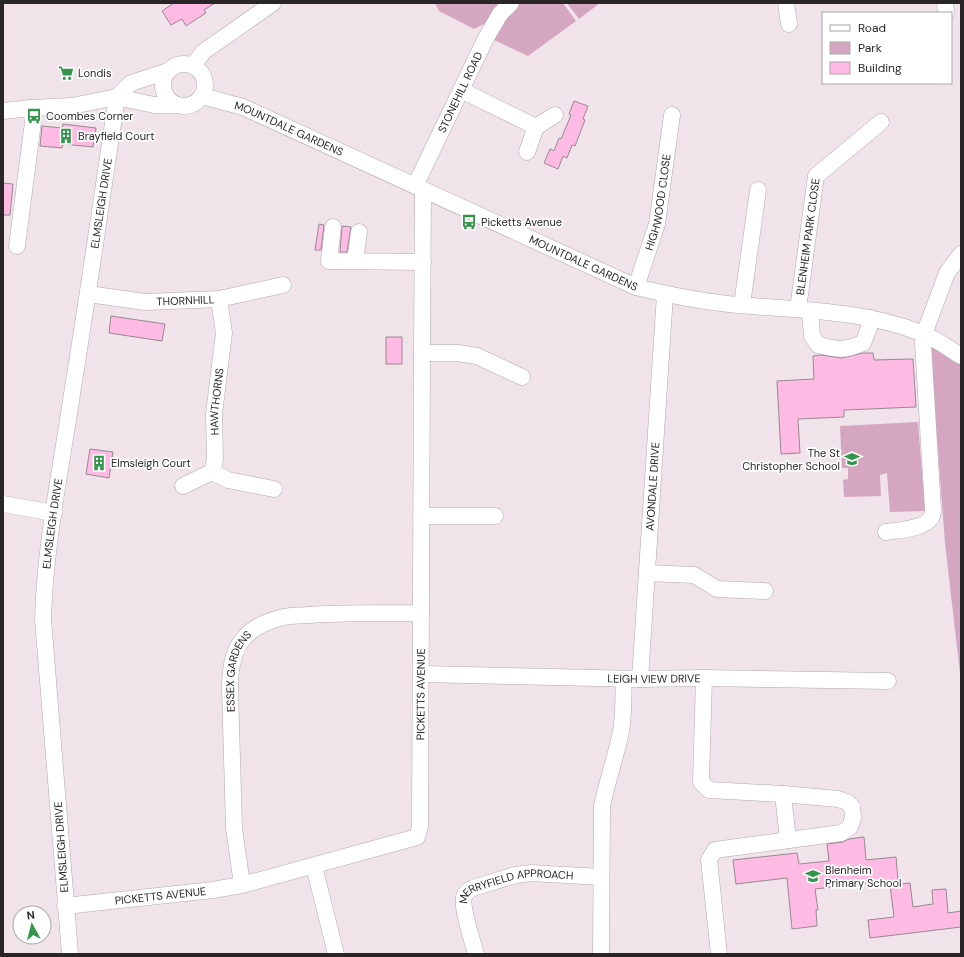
<svg xmlns="http://www.w3.org/2000/svg" width="964" height="957" viewBox="0 0 964 957" font-family="'DM Sans',sans-serif">
<style>
.green{fill:#d4a6c0}
.building{fill:#ffbbe3;stroke:#968a91}
.lines{fill:none;stroke-linecap:round;stroke-linejoin:round}
.minor-casing{stroke:#b4a8af;stroke-width:17}
.minor{stroke:#fff;stroke-width:16}
.labels{text-anchor:middle;dominant-baseline:central;stroke-width:3.5;stroke-linejoin:round;paint-order:stroke}
.poi-label{font-size:11px;fill:#2a2628;stroke:#fff;text-anchor:start}
.street-label{font-size:11px;fill:#2a2628;stroke:#fff}
</style>
<rect width="100%" height="100%" fill="#f0e3ea"/>
<!-- green -->
<path class="green" d="M435,3H499L484,24L474,29L439,11Z
M520,3H563L576,21L528,56L492,39L512,12Z
M567,3H600L579,19Z
M930,346L961,362V682L945,543Z
M918,422L925,511L890,512L887,473L880,475L881,496L844,497L843,480L848,479V468H842L840,426Z"/>
<!-- building -->
<path class="building" d="M174,3H215L204,10L206,13L186,26L182,19L171,25L162,11Z
M574,101L588,106L583,119L585,120L575,146L572,145L567,158L563,156L558,169L544,163L550,149L554,151L559,138L561,139L571,115L569,114Z
M63,124L96,128L93,147L63,144L62,148L40,146L42,126L62,128Z
M3,183L13,184L10,215H3Z
M319,224L324,225L321,250H315Z
M342,226L351,227L347,252H340Z
M111,316L165,324L162,341L109,333Z
M386,337H402V364H386Z
M863,353H873L874,360L913,359L916,407L844,410V417L798,419L800,453L781,454L777,381L814,379L813,356L820,355L842,358Z
M90,449L113,452L109,478L86,474Z
M864,837L866,860L896,857L898,880L815,889L818,910H816L817,926L792,929L787,878L736,884L733,860L797,853L799,864L829,861L827,844L843,842L849,839Z
M910,883L913,907L933,904L932,890L946,889L948,913L961,911V927L870,938L868,920L894,917L890,885Z"/>
<g class="lines">
<!-- minor casing -->
<g class="minor-casing">
<g id="minor">
<path d="M786,3L789,24"/>
<path d="M945,3L946,13"/>
<circle cx="184" cy="85" r="21"/>
<path d="M193,66L203,52L273,3"/>
<path d="M461,90L536,127"/>
<path id="s1" d="M202,96L243,107L636,287C669,295 704,302 738,305C799,310 863,310 921,333C935,338 948,348 961,356"/>
<path d="M117,97L131,83L168,71"/>
<path d="M3,111L31,108L72,106L117,97L154,105H178"/>
<path d="M527,152L536,127L555,115"/>
<path id="s2" d="M415,186L486,38L500,14L511,3"/>
<path d="M333,227L329,261L423,262"/>
<path d="M17,246L33,122L31,108"/>
<path d="M355,261L359,232"/>
<path id="s3" d="M636,287L657,224L672,115"/>
<path id="s4" d="M88,294L145,302L219,299L283,285"/>
<path d="M742,305L758,190"/>
<path id="s5" d="M798,309L816,176L881,122"/>
<path d="M810,311L812,336L818,345C839,350 843,351 863,343L869,328L871,318"/>
<path d="M422,353H458L477,356L522,377"/>
<path d="M212,472L228,480L274,489"/>
<path id="s6" d="M183,486L212,472L215,460L214,414L224,333L219,299"/>
<path d="M3,504L54,513"/>
<path d="M421,516H495"/>
<path d="M886,532C898,530 923,529 930,519C932,517 933,513 933,510L923,343L924,334L947,273L961,254"/>
<path d="M647,573L694,575L717,589L765,591"/>
<path id="s7" d="M421,674L640,679L704,678L888,681"/>
<path d="M704,678L701,782L709,790L783,794L838,799L847,802L852,807L853,818L850,827L841,833L715,850L709,860L719,954"/>
<path id="s8" d="M640,679L665,294"/>
<path d="M783,794L788,840"/>
<path d="M314,866L336,954"/>
<path id="s9" d="M242,885L234,828L230,688C230,671 232,650 245,637C254,627 268,621 280,618C289,615 300,616 310,615C347,612 384,614 421,613"/>
<path id="s10" d="M65,906L213,890L242,885L417,837L420,827L422,353L423,190"/>
<path id="s11" d="M70,954L43,619C45,544 61,469 72,394C88,295 102,196 117,97"/>
<path id="s12" d="M476,954C473,943 461,906 464,897C465,893 469,890 473,888L515,875L531,873L601,877"/>
<path d="M601,954L602,806C607,781 616,757 621,731C624,715 623,696 624,679"/>
</g>
</g>
<!-- minor -->
<use href="#minor" class="minor"/>
</g>
<!-- icons -->
<defs>
<g id="supermarket-bare" transform="scale(1.2)"><path d="M-6-5.5h2.5l.6 2H6L4.5 2H-2.5L-4.4-4H-6ZM-1.5 3.2a1.3 1.3 0 1 0 .1 0ZM3 3.2a1.3 1.3 0 1 0 .1 0Z" fill="#33964a" stroke="#fff" stroke-width="2.5" paint-order="stroke"/></g>
<g id="bus-bare" transform="scale(1.2)"><path d="M-5-6H5V4H4V6H2V4H-2V6H-4V4H-5ZM-3.5-4V0h7V-4ZM-3.5 1.2v1.5H-2V1.2ZM2 1.2v1.5H3.5V1.2Z" fill="#33964a" stroke="#fff" stroke-width="2.5" paint-order="stroke"/></g>
<g id="building-bare" transform="scale(1.2)"><path d="M-4-6H4V6H1V3H-1V6H-4ZM-2.5-4.3h1.7v1.8h-1.7ZM.8-4.3h1.7v1.8H.8ZM-2.5-1h1.7V.8h-1.7ZM.8-1h1.7V.8H.8Z" fill="#33964a" stroke="#fff" stroke-width="2.5" paint-order="stroke"/></g>
<g id="school-bare" transform="scale(1.2)"><path d="M0-5L7-2L0 1L-7-2ZM-4 1L0 2.5L4 1V4Q0 6-4 4Z" fill="#33964a" stroke="#fff" stroke-width="2.5" paint-order="stroke"/></g>
</defs>
<g fill-rule="evenodd">
<use href="#supermarket-bare" x="66" y="73"/>
<use href="#bus-bare" x="34" y="116"/>
<use href="#building-bare" x="66" y="136"/>
<use href="#bus-bare" x="469" y="222"/>
<use href="#school-bare" x="852" y="459"/>
<use href="#building-bare" x="99" y="463"/>
<use href="#school-bare" x="813" y="876"/>
</g>
<g class="labels">
<!-- poi labels -->
<g class="poi-label">
<text x="78" y="73">Londis</text>
<text x="46" y="116">Coombes Corner</text>
<text x="78" y="136">Brayfield Court</text>
<text x="481" y="222">Picketts Avenue</text>
<text x="840" y="453" text-anchor="end">The St<tspan x="840" dy="13">Christopher School</tspan></text>
<text x="111" y="463">Elmsleigh Court</text>
<text x="825" y="870">Blenheim<tspan x="825" dy="13">Primary School</tspan></text>
</g>
<!-- street labels -->
<g class="street-label">
<text stroke="none"><textPath href="#s2" startOffset="104">STONEHILL ROAD</textPath></text>
<text stroke="none"><textPath href="#s1" startOffset="93">MOUNTDALE GARDENS</textPath></text>
<text stroke="none"><textPath href="#s3" startOffset="88">HIGHWOOD CLOSE</textPath></text>
<text stroke="none"><textPath href="#s11" startOffset="756">ELMSLEIGH DRIVE</textPath></text>
<text stroke="none"><textPath href="#s5" startOffset="73">BLENHEIM PARK CLOSE</textPath></text>
<text stroke="none"><textPath href="#s1" startOffset="417">MOUNTDALE GARDENS</textPath></text>
<text stroke="none"><textPath href="#s4" startOffset="98">THORNHILL</textPath></text>
<text stroke="none"><textPath href="#s6" startOffset="103">HAWTHORNS</textPath></text>
<text stroke="none"><textPath href="#s8" startOffset="193">AVONDALE DRIVE</textPath></text>
<text stroke="none"><textPath href="#s11" startOffset="432">ELMSLEIGH DRIVE</textPath></text>
<text stroke="none"><textPath href="#s9" startOffset="216">ESSEX GARDENS</textPath></text>
<text stroke="none"><textPath href="#s7" startOffset="233">LEIGH VIEW DRIVE</textPath></text>
<text stroke="none"><textPath href="#s10" startOffset="503">PICKETTS AVENUE</textPath></text>
<text transform="translate(61 847) rotate(-94)">ELMSLEIGH DRIVE</text>
<text stroke="none"><textPath href="#s12" startOffset="113">MERRYFIELD APPROACH</textPath></text>
<text stroke="none"><textPath href="#s10" startOffset="96">PICKETTS AVENUE</textPath></text>
</g>
</g>
<!-- border -->
<rect width="964" height="957" fill="none" stroke="#2a2628" stroke-width="8"/>
<!-- legend -->
<rect x="822" y="12" width="130" height="72" fill="#ffffff" stroke="#aaa8a9"/>
<rect x="830" y="25" width="20" height="6" fill="#ffffff" stroke="#aaa8a9"/>
<text x="858" y="32" font-size="12" fill="#2a2628">Road</text>
<rect x="830" y="42" width="20" height="12" fill="#d4a6c0" stroke="#aaa8a9"/>
<text x="858" y="52" font-size="12" fill="#2a2628">Park</text>
<rect x="830" y="62" width="20" height="12" fill="#ffbbe3" stroke="#aaa8a9"/>
<text x="858" y="72" font-size="12" fill="#2a2628">Building</text>
<!-- north arrow -->
<g transform="translate(32 925) rotate(353)"><circle r="19" fill="#ffffff" stroke="#aaa8a9"/>
<path d="M0-3L7 15L0 10L-7 15Z" fill="#33964a"/>
<text y="-6" font-size="11" font-weight="bold" text-anchor="middle" fill="#2a2628">N</text>
</g>
</svg>
